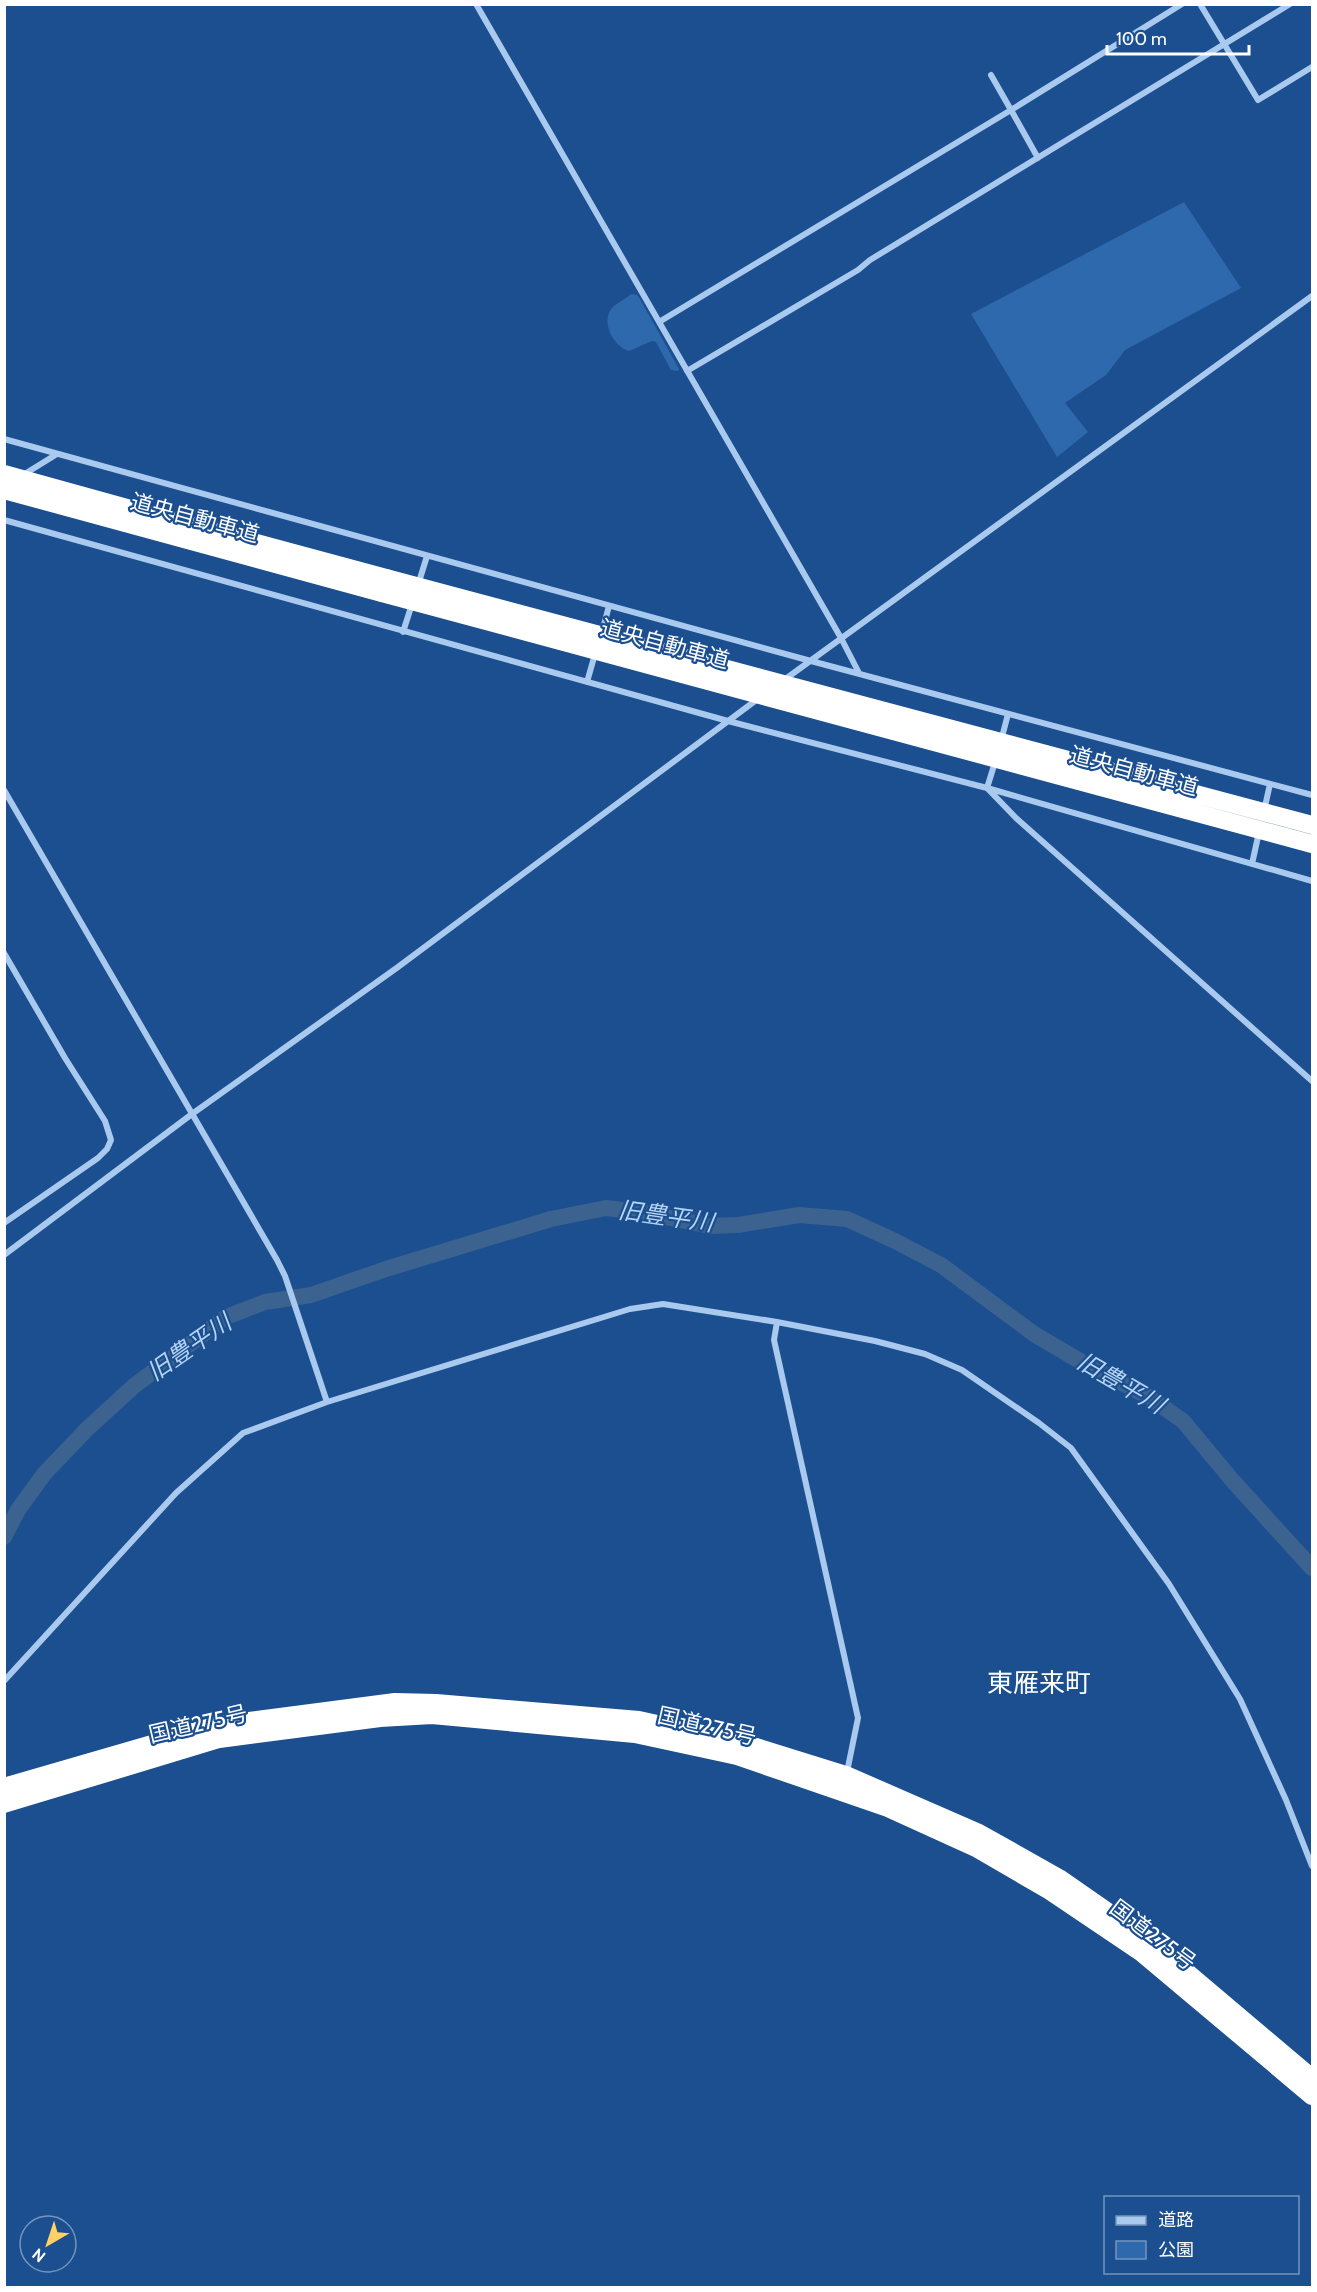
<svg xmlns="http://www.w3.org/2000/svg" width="1317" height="2292" viewBox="0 0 1317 2292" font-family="Cabin,'Noto Sans JP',sans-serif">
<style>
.green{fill:#2e69ad}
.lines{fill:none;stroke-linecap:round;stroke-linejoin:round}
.river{stroke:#3c6290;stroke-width:16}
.street{stroke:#a9c9ee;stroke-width:6}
.highway{stroke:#fff;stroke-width:18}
.highway-bridge{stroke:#fff;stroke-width:18}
.labels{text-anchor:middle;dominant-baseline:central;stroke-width:4.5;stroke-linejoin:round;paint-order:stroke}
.street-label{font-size:22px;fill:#fff;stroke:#1b4f8f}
.water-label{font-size:24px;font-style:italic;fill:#b5d3f5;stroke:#1b4f8f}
.quarter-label{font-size:26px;fill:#fff;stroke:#1b4f8f}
</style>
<rect width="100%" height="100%" fill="#1b4f8f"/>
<!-- green -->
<path class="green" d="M1184,202L1241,288L1125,350L1106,375L1065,403L1088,432L1057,457L971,314Z
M631,294L637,295L640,299L679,369L678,371L671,370L656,342L652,341L629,351C614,347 600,322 612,308C616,303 626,299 631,294Z"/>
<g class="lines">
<!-- river -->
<path class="river" d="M4,1537L18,1510L44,1474L87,1429L134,1386L226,1317L265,1302L311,1295L386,1269L551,1219L606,1208L647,1213L709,1226L738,1225L799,1215L847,1219L895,1241L941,1265L1034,1334L1085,1364L1149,1397L1183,1421L1232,1480L1312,1568"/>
<!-- street -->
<path class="street" d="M476,4L841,638L859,673
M1200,4L1258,100L1312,67
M1038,158L1011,110L1182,4
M659,322L1011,110L991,75
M687,371L858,270L870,260L1290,4
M4,439L811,661L1312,795
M23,475L57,454
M4,520L728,721L987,788L1312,881
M418,585L427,556
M403,632L412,604
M602,632L609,606
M784,680L1312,296
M587,682L595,654
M1001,741L1008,714
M996,759L987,788L1016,818L1312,1081
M4,790L277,1260L285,1276L327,1402
M1264,811L1270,784
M1252,864L1259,832
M4,953L65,1058L105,1121L111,1140L107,1149L98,1158L4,1223
M4,1255L192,1114L398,967L759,698
M777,1322L774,1340L858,1718L847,1772
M4,1681L176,1493L243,1433L327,1402L630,1309L663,1304L777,1322L875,1341L925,1354L962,1370L1039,1423L1071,1448L1169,1584L1240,1699L1286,1800L1312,1866"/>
<!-- highway -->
<path class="highway" d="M4,490L382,593
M134,510L386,578
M4,1787L218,1725L395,1702L436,1703L639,1720L743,1743L846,1775L979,1833L1059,1878L1151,1942L1312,2078
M4,1804L219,1739L380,1718L432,1715L635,1734L737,1756L888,1808L976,1848L1050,1891L1142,1953L1312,2096"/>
<!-- highway-bridge -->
<path class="highway-bridge" d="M4,474L134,510
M386,578L1312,825
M382,593L1312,844"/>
</g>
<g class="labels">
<!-- street labels -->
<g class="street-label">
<text transform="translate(195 518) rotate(15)">道央自動車道</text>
<text transform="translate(665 644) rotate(15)">道央自動車道</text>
<text transform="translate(1134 771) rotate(15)">道央自動車道</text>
<text transform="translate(198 1724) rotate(-13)">国道275号</text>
<text transform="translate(707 1726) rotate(13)">国道275号</text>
<text transform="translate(1153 1935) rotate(37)">国道275号</text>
</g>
<!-- water labels -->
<g class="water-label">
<text transform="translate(666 1216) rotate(8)">旧豊平川</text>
<text transform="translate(189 1347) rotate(-35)">旧豊平川</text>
<text transform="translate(1121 1383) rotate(30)">旧豊平川</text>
</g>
<!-- quarter labels -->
<g class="quarter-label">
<text x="1039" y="1683">東雁来町</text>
</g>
</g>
<!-- border -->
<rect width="1317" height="2292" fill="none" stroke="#ffffff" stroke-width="12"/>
<!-- legend -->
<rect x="1104" y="2196" width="195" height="78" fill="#1b4f8f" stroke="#7695bc" stroke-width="1.5"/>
<rect x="1116" y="2216" width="30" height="9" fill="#a9c9ee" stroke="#7695bc" stroke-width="1.5"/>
<text x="1158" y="2226" font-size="18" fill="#ffffff">道路</text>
<rect x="1116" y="2241" width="30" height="18" fill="#2e69ad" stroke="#7695bc" stroke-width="1.5"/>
<text x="1158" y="2256" font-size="18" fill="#ffffff">公園</text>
<!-- north arrow -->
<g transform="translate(48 2244) rotate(219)"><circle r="28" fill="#1b4f8f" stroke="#7695bc" stroke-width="1.5"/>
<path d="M0-4.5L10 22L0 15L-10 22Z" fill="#ffd166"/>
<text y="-9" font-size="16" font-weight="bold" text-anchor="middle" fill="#ffffff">N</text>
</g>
<!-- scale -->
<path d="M1107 45v9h142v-9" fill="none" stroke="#ffffff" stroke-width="3"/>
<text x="1116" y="45" font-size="18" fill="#ffffff" stroke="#1b4f8f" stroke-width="4.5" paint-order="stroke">100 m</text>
</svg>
